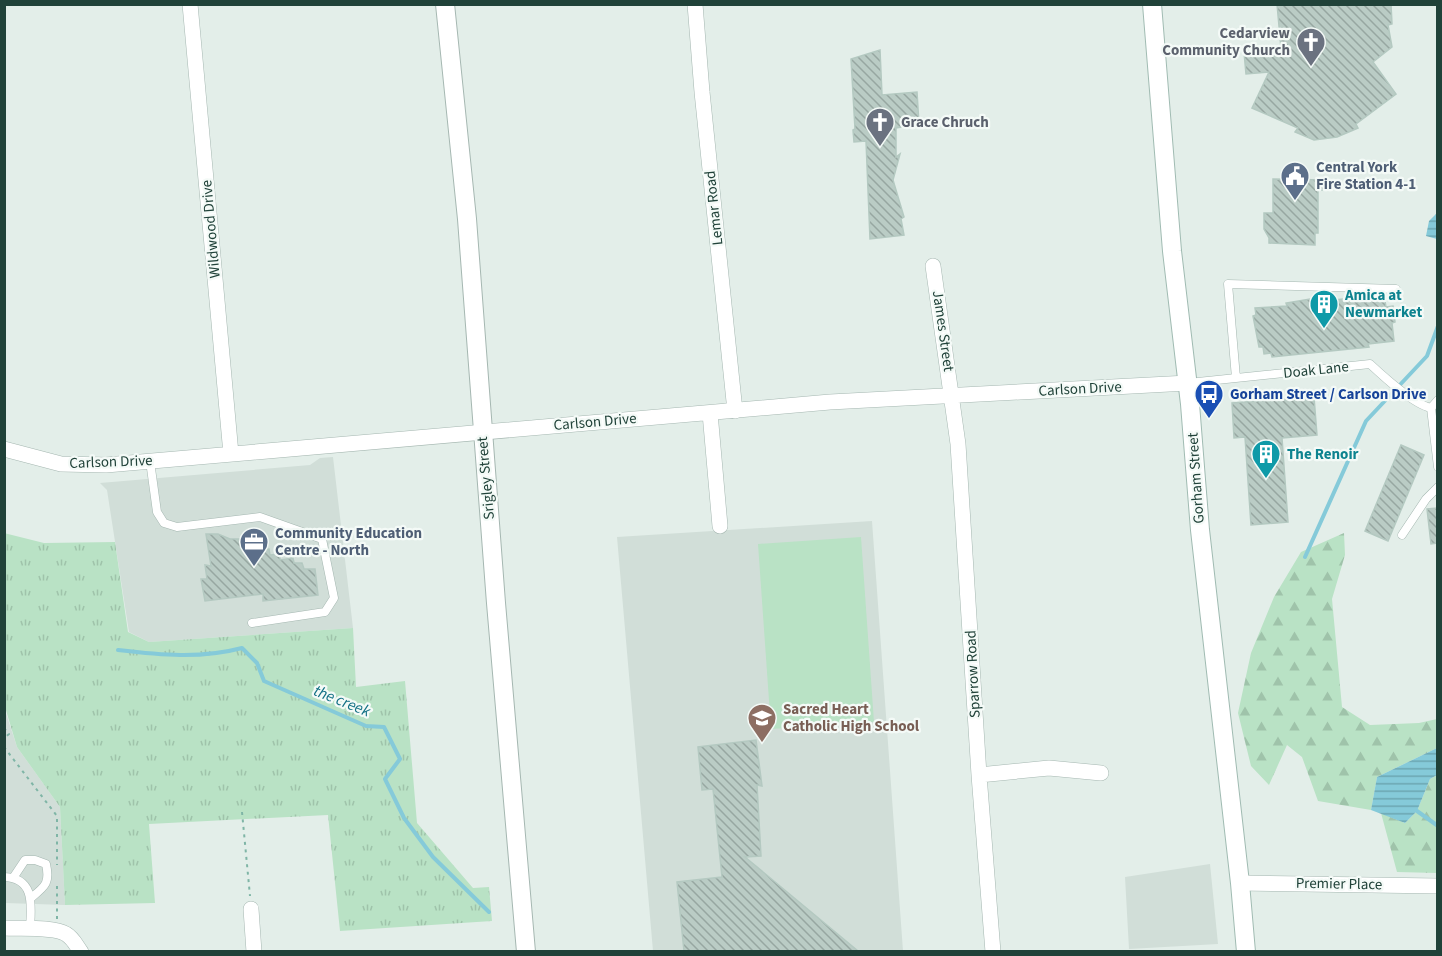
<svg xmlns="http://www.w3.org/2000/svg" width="1442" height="956" viewBox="0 0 1442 956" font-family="'Source Sans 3',sans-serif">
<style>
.built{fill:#d1ded8}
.green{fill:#b9e2c5}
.forest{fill:url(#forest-firs)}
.park{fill:url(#park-tufts)}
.water{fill:url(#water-rules)}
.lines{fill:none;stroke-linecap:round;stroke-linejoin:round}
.stream{stroke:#85cad9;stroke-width:4}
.building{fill:url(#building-back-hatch);stroke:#b4c9c1;stroke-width:1.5}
.service-casing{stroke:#a5b7b1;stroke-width:9}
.minor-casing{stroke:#a5b7b1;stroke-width:16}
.tertiary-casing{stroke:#a5b7b1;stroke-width:20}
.secondary-casing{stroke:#a0bbb2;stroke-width:20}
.path{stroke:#7fb5a6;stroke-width:2;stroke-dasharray:3 4.5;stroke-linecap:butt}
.service{stroke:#fff;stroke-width:8}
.minor{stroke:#fff;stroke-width:15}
.tertiary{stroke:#fff;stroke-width:18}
.secondary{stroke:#fff;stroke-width:18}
.labels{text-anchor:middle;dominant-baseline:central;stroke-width:4.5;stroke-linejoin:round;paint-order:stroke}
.worship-label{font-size:15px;font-weight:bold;fill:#5b616d;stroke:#f4faf7;text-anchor:end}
.service-label{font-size:15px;font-weight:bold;fill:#4e5e75;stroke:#f4faf7;text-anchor:start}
.street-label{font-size:15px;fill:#204239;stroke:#f4faf7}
.culture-label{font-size:15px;font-weight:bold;fill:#0d838f;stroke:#f4faf7;text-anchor:start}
.transit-label{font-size:15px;font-weight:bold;fill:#164399;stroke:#f4faf7;text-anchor:start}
.education-label{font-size:15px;font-weight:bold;fill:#785e54;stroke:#f4faf7;text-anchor:start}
.water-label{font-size:16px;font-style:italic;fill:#137085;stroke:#f4faf7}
</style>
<defs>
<pattern id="forest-firs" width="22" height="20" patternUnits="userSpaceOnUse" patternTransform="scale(1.5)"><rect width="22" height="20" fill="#b9e2c5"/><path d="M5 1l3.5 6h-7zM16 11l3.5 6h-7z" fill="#9fc3aa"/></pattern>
<pattern id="park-tufts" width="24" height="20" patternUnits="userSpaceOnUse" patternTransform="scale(1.5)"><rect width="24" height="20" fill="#b9e2c5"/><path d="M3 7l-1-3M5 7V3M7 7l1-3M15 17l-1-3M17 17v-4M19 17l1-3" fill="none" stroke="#9fc3aa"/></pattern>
<pattern id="water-rules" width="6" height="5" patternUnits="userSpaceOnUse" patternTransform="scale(1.5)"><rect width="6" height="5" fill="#85cad9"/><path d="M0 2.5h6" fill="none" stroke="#6ca6b1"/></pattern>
<pattern id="building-back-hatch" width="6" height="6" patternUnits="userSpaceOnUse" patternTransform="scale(1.5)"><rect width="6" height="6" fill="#baccc5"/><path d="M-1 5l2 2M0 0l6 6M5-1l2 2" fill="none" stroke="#97a7a1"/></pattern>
</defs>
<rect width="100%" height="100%" fill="#e3eee9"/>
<!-- built -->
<path class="built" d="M333,457L353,628L149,642L129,632L107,490L100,483L310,465L320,458Z
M872,521L903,951H653L617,537Z
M4,707L17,747L60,807L65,905L5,903Z
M1210,864L1218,944L1129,949L1125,877Z"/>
<!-- green -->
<path class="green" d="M861,537L874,722L771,729L758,544Z"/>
<!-- forest -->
<path class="forest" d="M1344,533L1345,555L1332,599L1342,707L1370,725L1419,723L1437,719V748L1377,777L1371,810L1318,801L1302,757L1287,745L1269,785L1251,766L1238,713L1251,653L1274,597L1301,552Z
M1437,775V873L1397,872L1381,813L1405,823L1417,811L1430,779Z"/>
<!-- park -->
<path class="park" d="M4,533L44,543L115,542L128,632L149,642L353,628L356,687L405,681L417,823L473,888L489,887L492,921L340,931L328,815L149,824L155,903L65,905L60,807L17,747L5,707Z"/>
<!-- water -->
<path class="water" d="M1437,213V239L1426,236L1429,221Z
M1437,748V775L1430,779L1417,811L1405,823L1371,810L1377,777Z"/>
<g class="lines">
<!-- stream -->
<path class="stream" d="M1305,557L1366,421L1427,356L1438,326
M118,650C160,655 201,659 242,648L257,663L264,681L366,726L384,727L400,759L385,779L404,818L433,857L489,912
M1417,811L1438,826"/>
</g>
<!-- building -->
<path class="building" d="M1277,4H1391L1392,24L1388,25L1392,47L1373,62L1396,94L1356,124L1358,128L1337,137L1314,140L1295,132L1298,128L1252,108L1269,72L1246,74L1244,52L1281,48Z
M880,50L882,95L917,92L919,124L896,128V157L900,154L893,180L904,217L901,219L904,235L870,239L866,141L854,142L853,130L855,129L851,59Z
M1273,179L1325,180V190H1318V233H1315V245L1269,243V238L1264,229V213H1273Z
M1384,295L1386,307L1393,306L1395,322L1392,323L1394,341L1368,344L1369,347L1272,357L1271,353L1264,354L1263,347H1259L1253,316L1256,315L1255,308L1287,306L1286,303L1323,297V301Z
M1314,397L1317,435L1282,438L1288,522L1251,525L1245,437L1234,438L1232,403Z
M1401,445L1424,455L1388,541L1365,531Z
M1437,508V543L1431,544L1427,509Z
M206,534H218L230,539H246L248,545L257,544L259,550L269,549L270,555L280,554V560L293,558L294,563H302L304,569H315L318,595L263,601V594L205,601L201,579H207L205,565L211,566Z
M756,740L762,786L757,785L761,856L745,857L858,951H684L677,882L722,877L713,789L702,790L698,747Z"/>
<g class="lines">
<!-- service casing -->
<g class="service-casing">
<path id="service" d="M1236,378L1228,284L1396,289
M1188,383L1370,364C1384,377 1413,404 1431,408L1438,467
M1431,408L1438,400
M150,461L157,512L164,523L177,527L260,517L322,539L334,598L325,612L252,623
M1402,535L1426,499L1438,487
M4,877C36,878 31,907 30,929
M13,878L25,860H35L46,864C50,882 46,886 32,897"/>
</g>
<!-- minor casing -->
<g class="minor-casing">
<path id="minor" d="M190,4L231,454
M695,4L702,92L735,411
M933,266L958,444L979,775L993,952
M710,413L720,526
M4,449L61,464L106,465L830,402L1188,383
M979,775L1049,768L1101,773
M1240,883L1438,886
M251,909L254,952
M4,928C20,929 53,926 66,934C73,938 76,945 81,952"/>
</g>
<!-- tertiary casing -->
<g class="tertiary-casing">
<path id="tertiary" d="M445,4L467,219L496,603L526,952"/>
</g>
<!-- secondary casing -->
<g class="secondary-casing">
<path id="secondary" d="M1152,4L1172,251L1190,404L1200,530L1240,883L1246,952"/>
</g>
<!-- path -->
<path class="path" d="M4,728L9,734L4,738
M4,747L57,816V865
M242,812L250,896
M57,919V882"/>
<!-- service -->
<use href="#service" class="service"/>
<!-- minor -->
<use href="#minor" class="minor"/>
<!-- tertiary -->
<use href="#tertiary" class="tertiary"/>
<!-- secondary -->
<use href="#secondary" class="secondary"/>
</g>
<!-- icons -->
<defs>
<g id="church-pin" transform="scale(1.5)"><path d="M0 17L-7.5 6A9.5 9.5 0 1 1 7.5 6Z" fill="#6b7280" stroke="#f4faf7"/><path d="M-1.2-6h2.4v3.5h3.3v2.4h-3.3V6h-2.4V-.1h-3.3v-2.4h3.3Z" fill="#fff"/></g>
<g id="civic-pin" transform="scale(1.5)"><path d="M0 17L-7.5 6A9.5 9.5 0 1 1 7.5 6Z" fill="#5c6f8a" stroke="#f4faf7"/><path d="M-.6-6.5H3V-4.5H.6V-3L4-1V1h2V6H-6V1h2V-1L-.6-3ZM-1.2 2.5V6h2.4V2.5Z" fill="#fff"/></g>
<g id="building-pin" transform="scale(1.5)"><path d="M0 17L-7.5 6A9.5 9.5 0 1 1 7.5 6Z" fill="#0f9aa8" stroke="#f4faf7"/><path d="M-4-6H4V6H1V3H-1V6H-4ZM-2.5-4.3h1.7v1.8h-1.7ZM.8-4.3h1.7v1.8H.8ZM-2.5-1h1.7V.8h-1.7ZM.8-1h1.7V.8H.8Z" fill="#fff"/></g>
<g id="bus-pin" transform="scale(1.5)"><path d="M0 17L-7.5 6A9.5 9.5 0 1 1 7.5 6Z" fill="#1a4fb4" stroke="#f4faf7"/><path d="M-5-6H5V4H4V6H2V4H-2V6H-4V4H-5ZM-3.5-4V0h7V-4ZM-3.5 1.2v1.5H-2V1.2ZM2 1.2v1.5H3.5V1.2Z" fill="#fff"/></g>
<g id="office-pin" transform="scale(1.5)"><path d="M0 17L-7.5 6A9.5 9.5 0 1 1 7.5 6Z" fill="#5c6f8a" stroke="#f4faf7"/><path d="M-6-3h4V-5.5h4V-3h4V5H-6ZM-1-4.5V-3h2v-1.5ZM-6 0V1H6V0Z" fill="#fff"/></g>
<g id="school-pin" transform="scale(1.5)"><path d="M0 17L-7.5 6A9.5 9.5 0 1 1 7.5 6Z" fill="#8d6e63" stroke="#f4faf7"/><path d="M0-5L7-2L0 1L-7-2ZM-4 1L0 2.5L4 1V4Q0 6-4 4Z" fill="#fff"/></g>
</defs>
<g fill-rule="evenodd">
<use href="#church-pin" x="1311" y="42"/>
<use href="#church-pin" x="880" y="122"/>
<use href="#civic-pin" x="1295" y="176"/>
<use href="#building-pin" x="1324" y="304"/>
<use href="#bus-pin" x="1209" y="394"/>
<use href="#building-pin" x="1266" y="454"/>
<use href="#office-pin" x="254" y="542"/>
<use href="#school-pin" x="762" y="718"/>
</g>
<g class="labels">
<!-- worship labels -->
<g class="worship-label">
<text x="1290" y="33">Cedarview<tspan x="1290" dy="17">Community Church</tspan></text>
<text x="901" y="122" text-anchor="start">Grace Chruch</text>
</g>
<!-- service labels -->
<g class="service-label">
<text x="1316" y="167">Central York<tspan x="1316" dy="17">Fire Station 4-1</tspan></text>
<text x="275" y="533">Community Education<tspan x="275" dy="17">Centre - North</tspan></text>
</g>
<!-- street labels -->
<g class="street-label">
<text transform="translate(714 208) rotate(-96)">Lemar Road</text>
<text transform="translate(211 229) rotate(-95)">Wildwood Drive</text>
<text transform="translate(943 331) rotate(82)">James Street</text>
<text transform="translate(1316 370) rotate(-6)">Doak Lane</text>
<text transform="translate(1080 389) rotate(-3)">Carlson Drive</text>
<text transform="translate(595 422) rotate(-5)">Carlson Drive</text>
<text transform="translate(111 462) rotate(-2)">Carlson Drive</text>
<text transform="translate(486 478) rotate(-95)">Srigley Street</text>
<text transform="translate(1196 478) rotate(-94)">Gorham Street</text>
<text transform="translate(973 674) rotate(-93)">Sparrow Road</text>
<text transform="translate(1339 884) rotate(1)">Premier Place</text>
</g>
<!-- culture labels -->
<g class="culture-label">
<text x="1345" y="295">Amica at<tspan x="1345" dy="17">Newmarket</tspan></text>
<text x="1287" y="454">The Renoir</text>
</g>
<!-- transit labels -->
<g class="transit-label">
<text x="1230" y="394">Gorham Street / Carlson Drive</text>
</g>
<!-- education labels -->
<g class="education-label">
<text x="783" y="709">Sacred Heart<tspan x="783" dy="17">Catholic High School</tspan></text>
</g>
<!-- water labels -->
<g class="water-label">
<text transform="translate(342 701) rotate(22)">the creek</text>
</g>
</g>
<!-- border -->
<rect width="1442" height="956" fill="none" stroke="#204239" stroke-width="12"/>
</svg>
